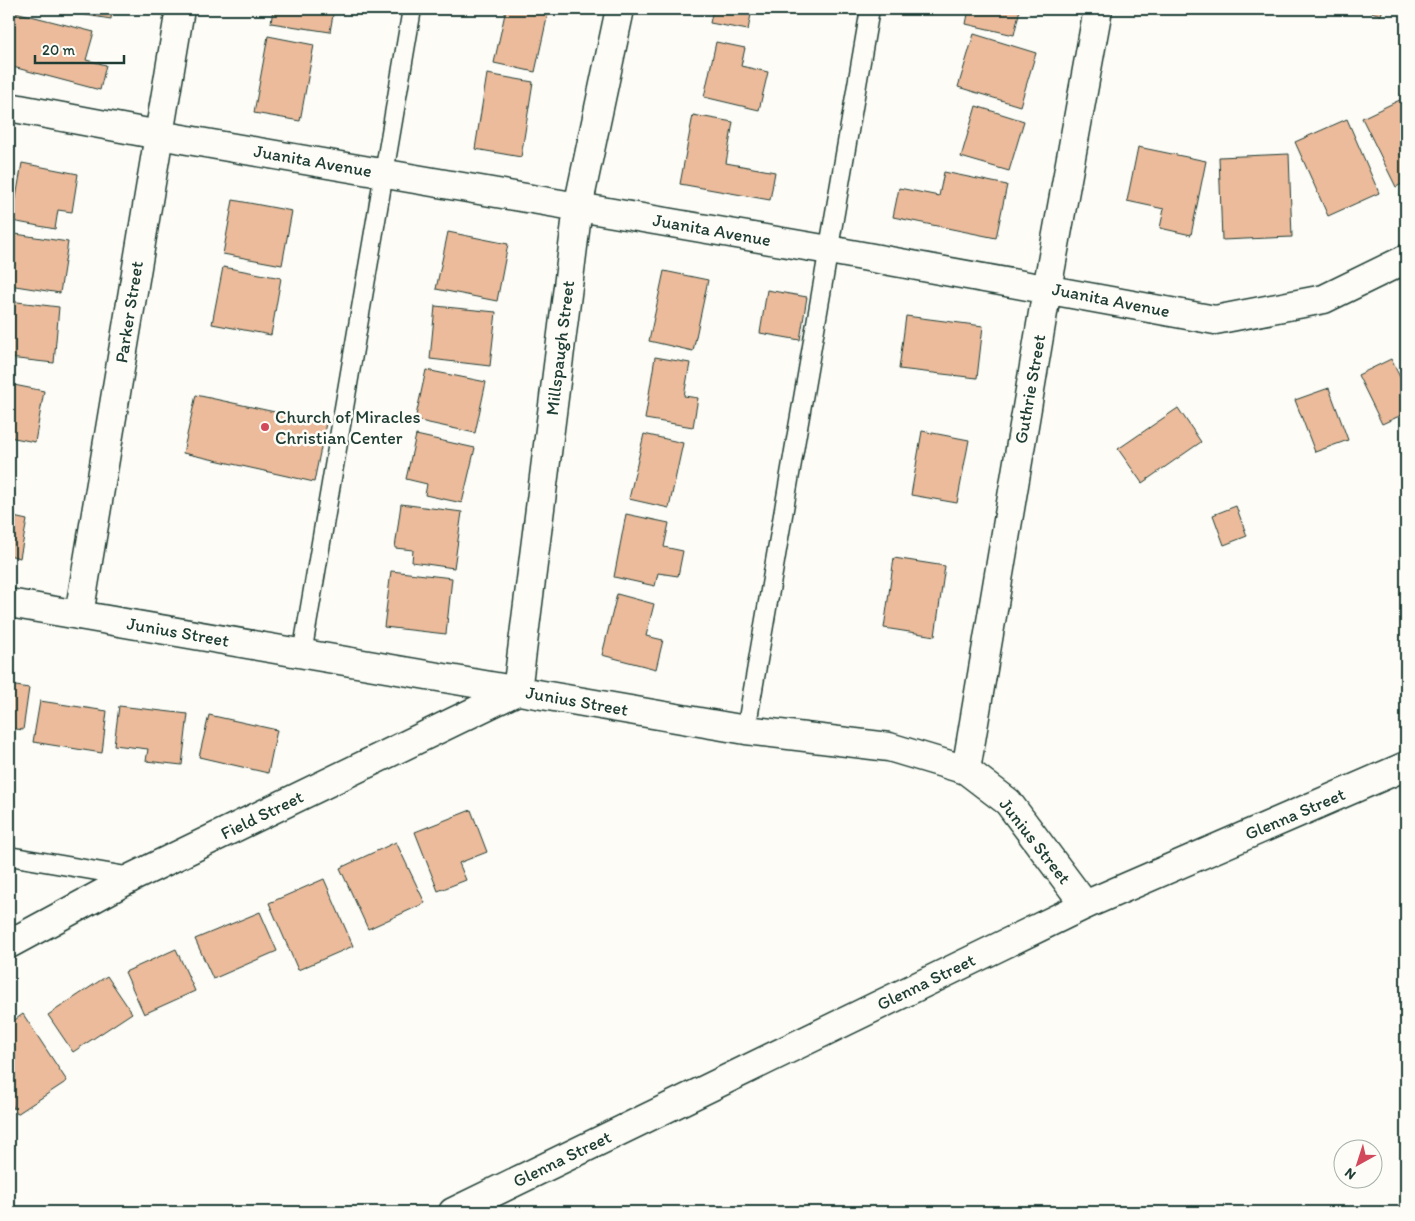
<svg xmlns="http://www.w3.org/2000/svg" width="1415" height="1221" viewBox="0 0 1415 1221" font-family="Itim,sans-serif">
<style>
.building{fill:#ebbb9b;stroke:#1f3d34}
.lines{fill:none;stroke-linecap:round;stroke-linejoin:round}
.service-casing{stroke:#1f3d34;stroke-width:21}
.minor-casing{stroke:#1f3d34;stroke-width:31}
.tertiary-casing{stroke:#1f3d34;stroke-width:31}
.secondary-casing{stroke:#1f3d34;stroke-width:31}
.service{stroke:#fdfcf7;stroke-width:18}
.minor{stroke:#fdfcf7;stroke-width:28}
.tertiary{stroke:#fdfcf7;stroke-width:28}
.secondary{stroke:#fdfcf7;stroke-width:28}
.poi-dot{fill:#d1495b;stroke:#fdfcf7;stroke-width:2}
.labels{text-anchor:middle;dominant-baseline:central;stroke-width:5;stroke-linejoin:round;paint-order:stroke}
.street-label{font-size:18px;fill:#1f3d34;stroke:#fdfcf7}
.poi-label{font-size:18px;fill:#1f3d34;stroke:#fdfcf7;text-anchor:start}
</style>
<rect width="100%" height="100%" fill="#fdfcf7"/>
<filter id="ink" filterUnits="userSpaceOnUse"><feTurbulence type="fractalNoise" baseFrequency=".02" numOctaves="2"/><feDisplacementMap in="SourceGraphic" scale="10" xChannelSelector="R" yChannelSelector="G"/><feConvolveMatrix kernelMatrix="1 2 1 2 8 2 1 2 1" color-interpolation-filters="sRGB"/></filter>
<g filter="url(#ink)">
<!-- building -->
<path class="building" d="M49,9H112L111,19Z
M273,9H334L330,32L271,23Z
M506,9H549L535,72L494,63Z
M713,9H752L748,30L710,23Z
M969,9H1020L1014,35L966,24Z
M1021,9H1040L1039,13Z
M1361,9H1383L1381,15Z
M15,12L94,32L86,60L106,65L100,90L9,66V35Z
M974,34L1036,53L1020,106L958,87Z
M268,36L314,45L300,121L254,113Z
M716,42L745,48L741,66L768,72L759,110L704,97Z
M487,74L533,82L521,157L475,149Z
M1406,97V182L1396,187L1362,118Z
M976,106L1024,121L1009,171L961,157Z
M693,115L733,122L726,163L775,172L770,200L680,184Z
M1347,119L1379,193L1328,216L1295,142Z
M1138,147L1206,161L1191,235L1160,228L1164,209L1127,201Z
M1289,154L1292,237L1222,240L1219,157Z
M22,163L78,174L72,212L58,210L55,229L12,221Z
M944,172L1007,185L996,238L893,217L899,188L939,196Z
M233,200L292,211L282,265L223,254Z
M448,232L508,244L497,301L436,289Z
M9,233L68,242L60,293L9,285Z
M223,267L281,278L271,335L212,324Z
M664,271L708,280L693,351L649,341Z
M767,290L807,297L800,340L760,333Z
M9,301L59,307L54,363L9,358Z
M435,306L496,312L490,366L430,359Z
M906,316L983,326L977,378L899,369Z
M655,357L690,363L684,396L698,398L693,427L645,419Z
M1391,359L1406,389V413L1382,424L1358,375Z
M426,370L486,382L475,433L415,420Z
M9,384L44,391L35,442L9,437Z
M1329,388L1348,440L1315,452L1295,400Z
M196,395L326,423L314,482L183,453Z
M1178,408L1201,442L1142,483L1118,449Z
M922,431L969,440L957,503L911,495Z
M644,434L683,443L669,508L629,499Z
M416,435L475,448L462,503L425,495L427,484L406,479Z
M401,504L462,512L454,568L412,562L413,550L395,548Z
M1236,506L1247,536L1224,545L1213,515Z
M626,514L669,523L664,547L683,551L678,576L658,573L655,586L614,577Z
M9,516L27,520L20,558L9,555Z
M894,558L945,566L935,636L884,628Z
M391,571L452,578L446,634L384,627Z
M617,594L654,604L646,636L663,640L656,669L602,655Z
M9,685L29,688L23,730L9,728Z
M40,701L107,711L102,753L33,742Z
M119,706L188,714L182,765L146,761L148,749L114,745Z
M209,715L277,730L268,773L199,757Z
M471,810L487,852L459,863L466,880L438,891L415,832Z
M396,842L425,903L368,929L340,868Z
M324,879L353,946L298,970L269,903Z
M260,912L277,951L213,979L195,939Z
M176,949L195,991L144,1014L125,972Z
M107,976L132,1013L73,1052L48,1015Z
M23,1014L67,1081L17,1114L9,1100V1024Z"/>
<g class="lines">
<!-- service casing -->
<g class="service-casing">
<path id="service" d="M302,654L412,9
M746,730L870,9
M9,856L132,877"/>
</g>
<!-- minor casing -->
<g class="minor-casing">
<path id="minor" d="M9,107L159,135L829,250L1215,320L1324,299L1406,259
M79,615L180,9
M966,770L1047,289L1098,9
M9,944L133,877L517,691L578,207L620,9"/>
</g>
<!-- tertiary casing -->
<g class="tertiary-casing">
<path id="tertiary" d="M9,603L746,730L889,747L966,770L1008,802L1085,905"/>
</g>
<!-- secondary casing -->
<g class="secondary-casing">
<path id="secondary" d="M453,1212L1085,905L1406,766"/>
</g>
<!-- service -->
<use href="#service" class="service"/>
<!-- minor -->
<use href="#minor" class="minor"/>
<!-- tertiary -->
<use href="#tertiary" class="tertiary"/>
<!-- secondary -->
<use href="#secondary" class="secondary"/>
</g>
</g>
<!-- markers -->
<circle class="poi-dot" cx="265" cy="427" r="5"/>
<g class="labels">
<!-- street labels -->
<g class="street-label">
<text transform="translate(313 161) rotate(10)">Juanita Avenue</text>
<text transform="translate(712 230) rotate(10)">Juanita Avenue</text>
<text transform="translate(1111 300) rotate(11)">Juanita Avenue</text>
<text transform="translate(129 312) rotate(-81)">Parker Street</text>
<text transform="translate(560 348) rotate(-83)">Millspaugh Street</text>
<text transform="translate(1030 389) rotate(-80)">Guthrie Street</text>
<text transform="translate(178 632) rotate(10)">Junius Street</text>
<text transform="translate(577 701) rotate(10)">Junius Street</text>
<text transform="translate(1295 814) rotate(-23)">Glenna Street</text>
<text transform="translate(262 815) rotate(-26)">Field Street</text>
<text transform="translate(1035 841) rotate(52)">Junius Street</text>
<text transform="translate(926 982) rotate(-26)">Glenna Street</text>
<text transform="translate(562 1159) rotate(-26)">Glenna Street</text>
</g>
<!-- poi labels -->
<g class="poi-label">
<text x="275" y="417">Church of Miracles<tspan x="275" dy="21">Christian Center</tspan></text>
</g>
</g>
<!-- margin -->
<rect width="1415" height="1221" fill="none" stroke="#fdfcf7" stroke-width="30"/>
<rect x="15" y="15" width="1385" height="1191" fill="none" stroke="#1f3d34" stroke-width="2" filter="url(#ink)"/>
<!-- north arrow -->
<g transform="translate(1358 1164) rotate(219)"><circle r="24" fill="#fdfcf7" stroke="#a4b0a9"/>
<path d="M0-4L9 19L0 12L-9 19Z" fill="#d1495b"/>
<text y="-8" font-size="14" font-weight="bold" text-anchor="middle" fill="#1f3d34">N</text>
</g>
<!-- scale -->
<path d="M35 55v8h89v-8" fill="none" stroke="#1f3d34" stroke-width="2.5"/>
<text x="42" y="55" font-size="15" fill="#1f3d34" stroke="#fdfcf7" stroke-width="4" paint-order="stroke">20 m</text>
</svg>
